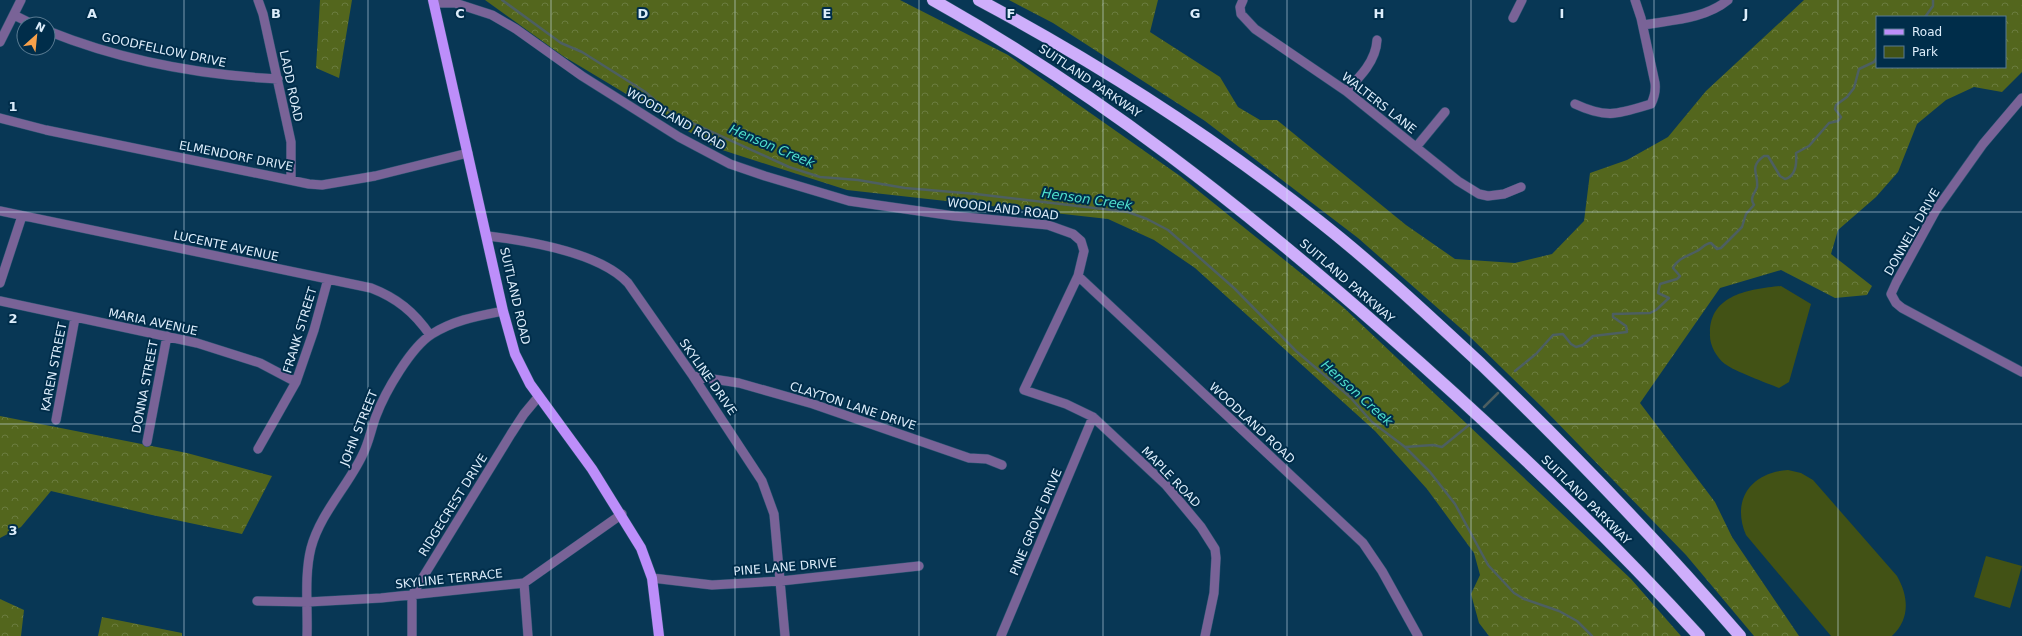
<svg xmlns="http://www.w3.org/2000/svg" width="2022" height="636" viewBox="0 0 2022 636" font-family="'DejaVu Sans',sans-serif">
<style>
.green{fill:#425215}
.forest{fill:url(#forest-crowns);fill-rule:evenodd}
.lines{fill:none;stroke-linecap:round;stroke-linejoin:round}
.stream{stroke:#4d5f61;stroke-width:2.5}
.minor-casing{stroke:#2a5470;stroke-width:10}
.major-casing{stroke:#2a5470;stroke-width:11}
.highway-casing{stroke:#2a5470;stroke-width:13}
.minor{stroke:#796397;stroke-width:9}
.major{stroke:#bd8efa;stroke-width:10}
.highway{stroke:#ceaefb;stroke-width:12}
.grid{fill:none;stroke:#dcedfb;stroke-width:1;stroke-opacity:0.55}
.labels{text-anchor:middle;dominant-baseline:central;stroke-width:4;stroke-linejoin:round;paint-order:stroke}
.street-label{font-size:12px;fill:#dcedfb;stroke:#002d4a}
.water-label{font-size:13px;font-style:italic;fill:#4fdfcc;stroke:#002d4a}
.grid-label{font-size:13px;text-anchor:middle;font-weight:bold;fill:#dcedfb;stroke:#002d4a;stroke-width:4;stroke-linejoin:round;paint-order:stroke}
</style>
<defs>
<pattern id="forest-crowns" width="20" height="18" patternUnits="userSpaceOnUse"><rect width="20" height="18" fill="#53661d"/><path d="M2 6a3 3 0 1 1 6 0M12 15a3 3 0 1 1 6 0" fill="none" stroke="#6b7c3f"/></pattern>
</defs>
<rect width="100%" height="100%" fill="#083755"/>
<!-- green -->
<path class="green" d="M1781,286L1811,304L1789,382L1779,388C1767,383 1734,371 1725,364C1716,357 1709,344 1710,333C1710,294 1751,289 1781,286Z
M1788,470L1801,473L1813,480L1897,576C1909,597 1910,619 1892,636H1831L1746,535C1731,500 1751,472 1788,470Z
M1986,556L2022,566L2010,608L1974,597Z"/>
<!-- forest -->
<path class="forest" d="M320,0H352L339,78L316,68Z
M485,0H900L1008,55L1180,176L1343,307L1631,579L1681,636H1489L1479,623L1471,594L1480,575L1474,553L1427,489L1375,431L1195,268L1154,240L1108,219L847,190L716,148L563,56Z
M1009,0H1158L1150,32L1220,77L1238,107L1260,120H1277L1406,225L1455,259L1515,263L1552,254L1584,221L1590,173L1627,160L1668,137L1706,91L1804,0H2022V72L2002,92L1974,87L1946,100L1917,124L1898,172L1876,197L1838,230L1831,254L1872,286L1867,295L1835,298L1781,270L1720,288L1640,403L1715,502L1732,537L1799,636H1754L1686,555L1544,409L1466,333L1358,238L1205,121L1053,23ZM1877,17H2005V67H1877Z
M0,416L187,453L272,476L242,534L152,515L51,491L21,527L0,538Z
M0,599L24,610L21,636H0Z
M102,617L182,633V636H98Z"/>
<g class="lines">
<!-- stream -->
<path class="stream" d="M502,0L561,43L582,52L644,91L661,105L679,117L789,167L820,177L858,180L905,188L976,194L1128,212L1147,219L1168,230L1234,288L1296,351L1350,397L1372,422L1405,447L1430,472L1455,504L1488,565L1514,593L1524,599L1559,611L1577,621L1592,636
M1925,17L1933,6V0
M1515,371L1536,354L1553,335L1563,334L1571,344L1576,347L1583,345L1593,336L1627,332L1626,326L1613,317V314L1650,313L1656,310L1669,298L1658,293L1660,284L1677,279L1680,276L1673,268C1678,258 1688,256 1697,251C1702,249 1705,243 1711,243L1717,249L1721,248L1742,227L1746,214L1754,205C1749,197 1755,194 1757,187C1759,175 1748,167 1764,156H1768L1780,176L1785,179C1796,176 1797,164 1796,153L1809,146L1829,123L1838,121L1841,117L1835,109L1836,105L1847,97L1854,88L1859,69L1874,62L1877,57
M1484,407L1498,393
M1405,447L1433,445L1442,447L1469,425"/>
<!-- minor casing -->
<g class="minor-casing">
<path id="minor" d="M258,0L263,14L291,142V179
M1243,0L1240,7L1241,14L1255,29L1346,91L1458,181L1479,194L1488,196L1504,194L1521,187
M434,3H455L492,15L516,29L582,76L679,137L730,164L765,176L849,201L954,216L1048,225L1073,234L1081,241L1084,251L1078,276L1024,390L1066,404L1093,417L1166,485L1201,527L1215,549L1216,558L1214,593L1205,636
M14,15L32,24
M1513,18L1522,0
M1643,25C1672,20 1705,19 1728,0
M48,31C120,60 200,75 278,79
M0,42L21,0
M1346,91C1360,77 1376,61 1377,40
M2022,98L1983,144L1936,210L1896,283L1891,294L1896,303L1902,308L2022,372
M1575,104C1607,119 1618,114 1651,104C1655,96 1656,91 1655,83L1641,18L1635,0
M0,118L46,130L309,184L322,185L375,176L468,153
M1417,146L1445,112
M0,211L371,288C397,298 414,312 430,335
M488,236C529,241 599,252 628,283L693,376L762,481L774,514L785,636
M1078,276L1363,543L1382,571L1418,636
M0,283L22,216
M0,301L197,343L260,363L296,382
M693,376L739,383L813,404L969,458L987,459L1002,465
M56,420L75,318
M147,442L167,336
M258,449L296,382L314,330L328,279
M652,578L712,585L781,581L919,566
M524,583L528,636
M257,601L308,602L381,598L524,583L622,514
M307,636C308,608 304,576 311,548C320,514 347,487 362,456C369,443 371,429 376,416C385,392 411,347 432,334C454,320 478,316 503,311
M412,636V595L511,434L524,414L539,396
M1001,636L1093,417"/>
</g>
<!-- major casing -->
<g class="major-casing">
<path id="major" d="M433,0L503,311L515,354L530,384L592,469L641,548L652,578L659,636"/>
</g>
<!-- highway casing -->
<g class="highway-casing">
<path id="highway" d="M933,0C1097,92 1244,208 1385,332C1495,428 1601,529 1699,636
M979,0C1099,64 1213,137 1319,221C1376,266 1428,315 1481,364C1571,451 1658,541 1740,636"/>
</g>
<!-- minor -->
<use href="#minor" class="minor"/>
<!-- major -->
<use href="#major" class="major"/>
<!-- highway -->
<use href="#highway" class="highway"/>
</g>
<!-- grid -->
<path class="grid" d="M184,0V636M368,0V636M551,0V636M735,0V636M919,0V636M1103,0V636M1287,0V636M1471,0V636M1654,0V636M1838,0V636M0,212H2022M0,424H2022"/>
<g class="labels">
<!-- street labels -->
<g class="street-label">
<text transform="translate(164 50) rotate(12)">GOODFELLOW DRIVE</text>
<text transform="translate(1090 81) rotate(34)">SUITLAND PARKWAY</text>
<text transform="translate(291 86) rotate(78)">LADD ROAD</text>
<text transform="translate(1379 103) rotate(38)">WALTERS LANE</text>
<text transform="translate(676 119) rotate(30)">WOODLAND ROAD</text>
<text transform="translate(236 156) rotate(11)">ELMENDORF DRIVE</text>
<text transform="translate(1003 209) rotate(7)">WOODLAND ROAD</text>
<text transform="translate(1912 232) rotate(-60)">DONNELL DRIVE</text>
<text transform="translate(226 246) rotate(12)">LUCENTE AVENUE</text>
<text transform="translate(1347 281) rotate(41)">SUITLAND PARKWAY</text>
<text transform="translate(515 296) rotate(77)">SUITLAND ROAD</text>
<text transform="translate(153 322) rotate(12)">MARIA AVENUE</text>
<text transform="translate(300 330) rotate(-73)">FRANK STREET</text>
<text transform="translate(54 367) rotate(-79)">KAREN STREET</text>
<text transform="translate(708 377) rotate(55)">SKYLINE DRIVE</text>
<text transform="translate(145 387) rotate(-79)">DONNA STREET</text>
<text transform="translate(853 406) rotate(18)">CLAYTON LANE DRIVE</text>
<text transform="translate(1252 423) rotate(43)">WOODLAND ROAD</text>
<text transform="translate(359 428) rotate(-68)">JOHN STREET</text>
<text transform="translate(1171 477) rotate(46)">MAPLE ROAD</text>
<text transform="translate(1586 500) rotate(45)">SUITLAND PARKWAY</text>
<text transform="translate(453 505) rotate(-58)">RIDGECREST DRIVE</text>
<text transform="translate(1036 522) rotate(-67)">PINE GROVE DRIVE</text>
<text transform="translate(785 567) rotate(-5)">PINE LANE DRIVE</text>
<text transform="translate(449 579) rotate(-6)">SKYLINE TERRACE</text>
</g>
<!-- water labels -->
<g class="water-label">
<text transform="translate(772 146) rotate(23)">Henson Creek</text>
<text transform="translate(1087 199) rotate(8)">Henson Creek</text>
<text transform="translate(1357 393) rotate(42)">Henson Creek</text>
</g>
</g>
<g class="grid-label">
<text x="92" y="18">A</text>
<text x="276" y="18">B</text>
<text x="460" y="18">C</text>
<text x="643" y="18">D</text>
<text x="827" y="18">E</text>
<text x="1011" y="18">F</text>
<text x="1195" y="18">G</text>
<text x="1379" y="18">H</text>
<text x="1562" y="18">I</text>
<text x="1746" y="18">J</text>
<text x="13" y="111">1</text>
<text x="13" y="323">2</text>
<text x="13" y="535">3</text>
</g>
<!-- legend -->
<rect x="1876" y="16" width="130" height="52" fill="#002d4a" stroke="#587a91"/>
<rect x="1884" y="29" width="20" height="6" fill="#bd8efa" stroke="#587a91"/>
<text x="1912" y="36" font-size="12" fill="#dcedfb">Road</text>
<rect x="1884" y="46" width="20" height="12" fill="#425215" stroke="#587a91"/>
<text x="1912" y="56" font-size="12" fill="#dcedfb">Park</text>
<!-- north arrow -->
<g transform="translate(36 36) rotate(27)"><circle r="19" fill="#002d4a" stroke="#587a91"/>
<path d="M0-3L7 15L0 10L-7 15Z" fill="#f8a14a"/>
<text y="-6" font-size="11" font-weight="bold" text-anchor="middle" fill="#dcedfb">N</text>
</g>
</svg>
